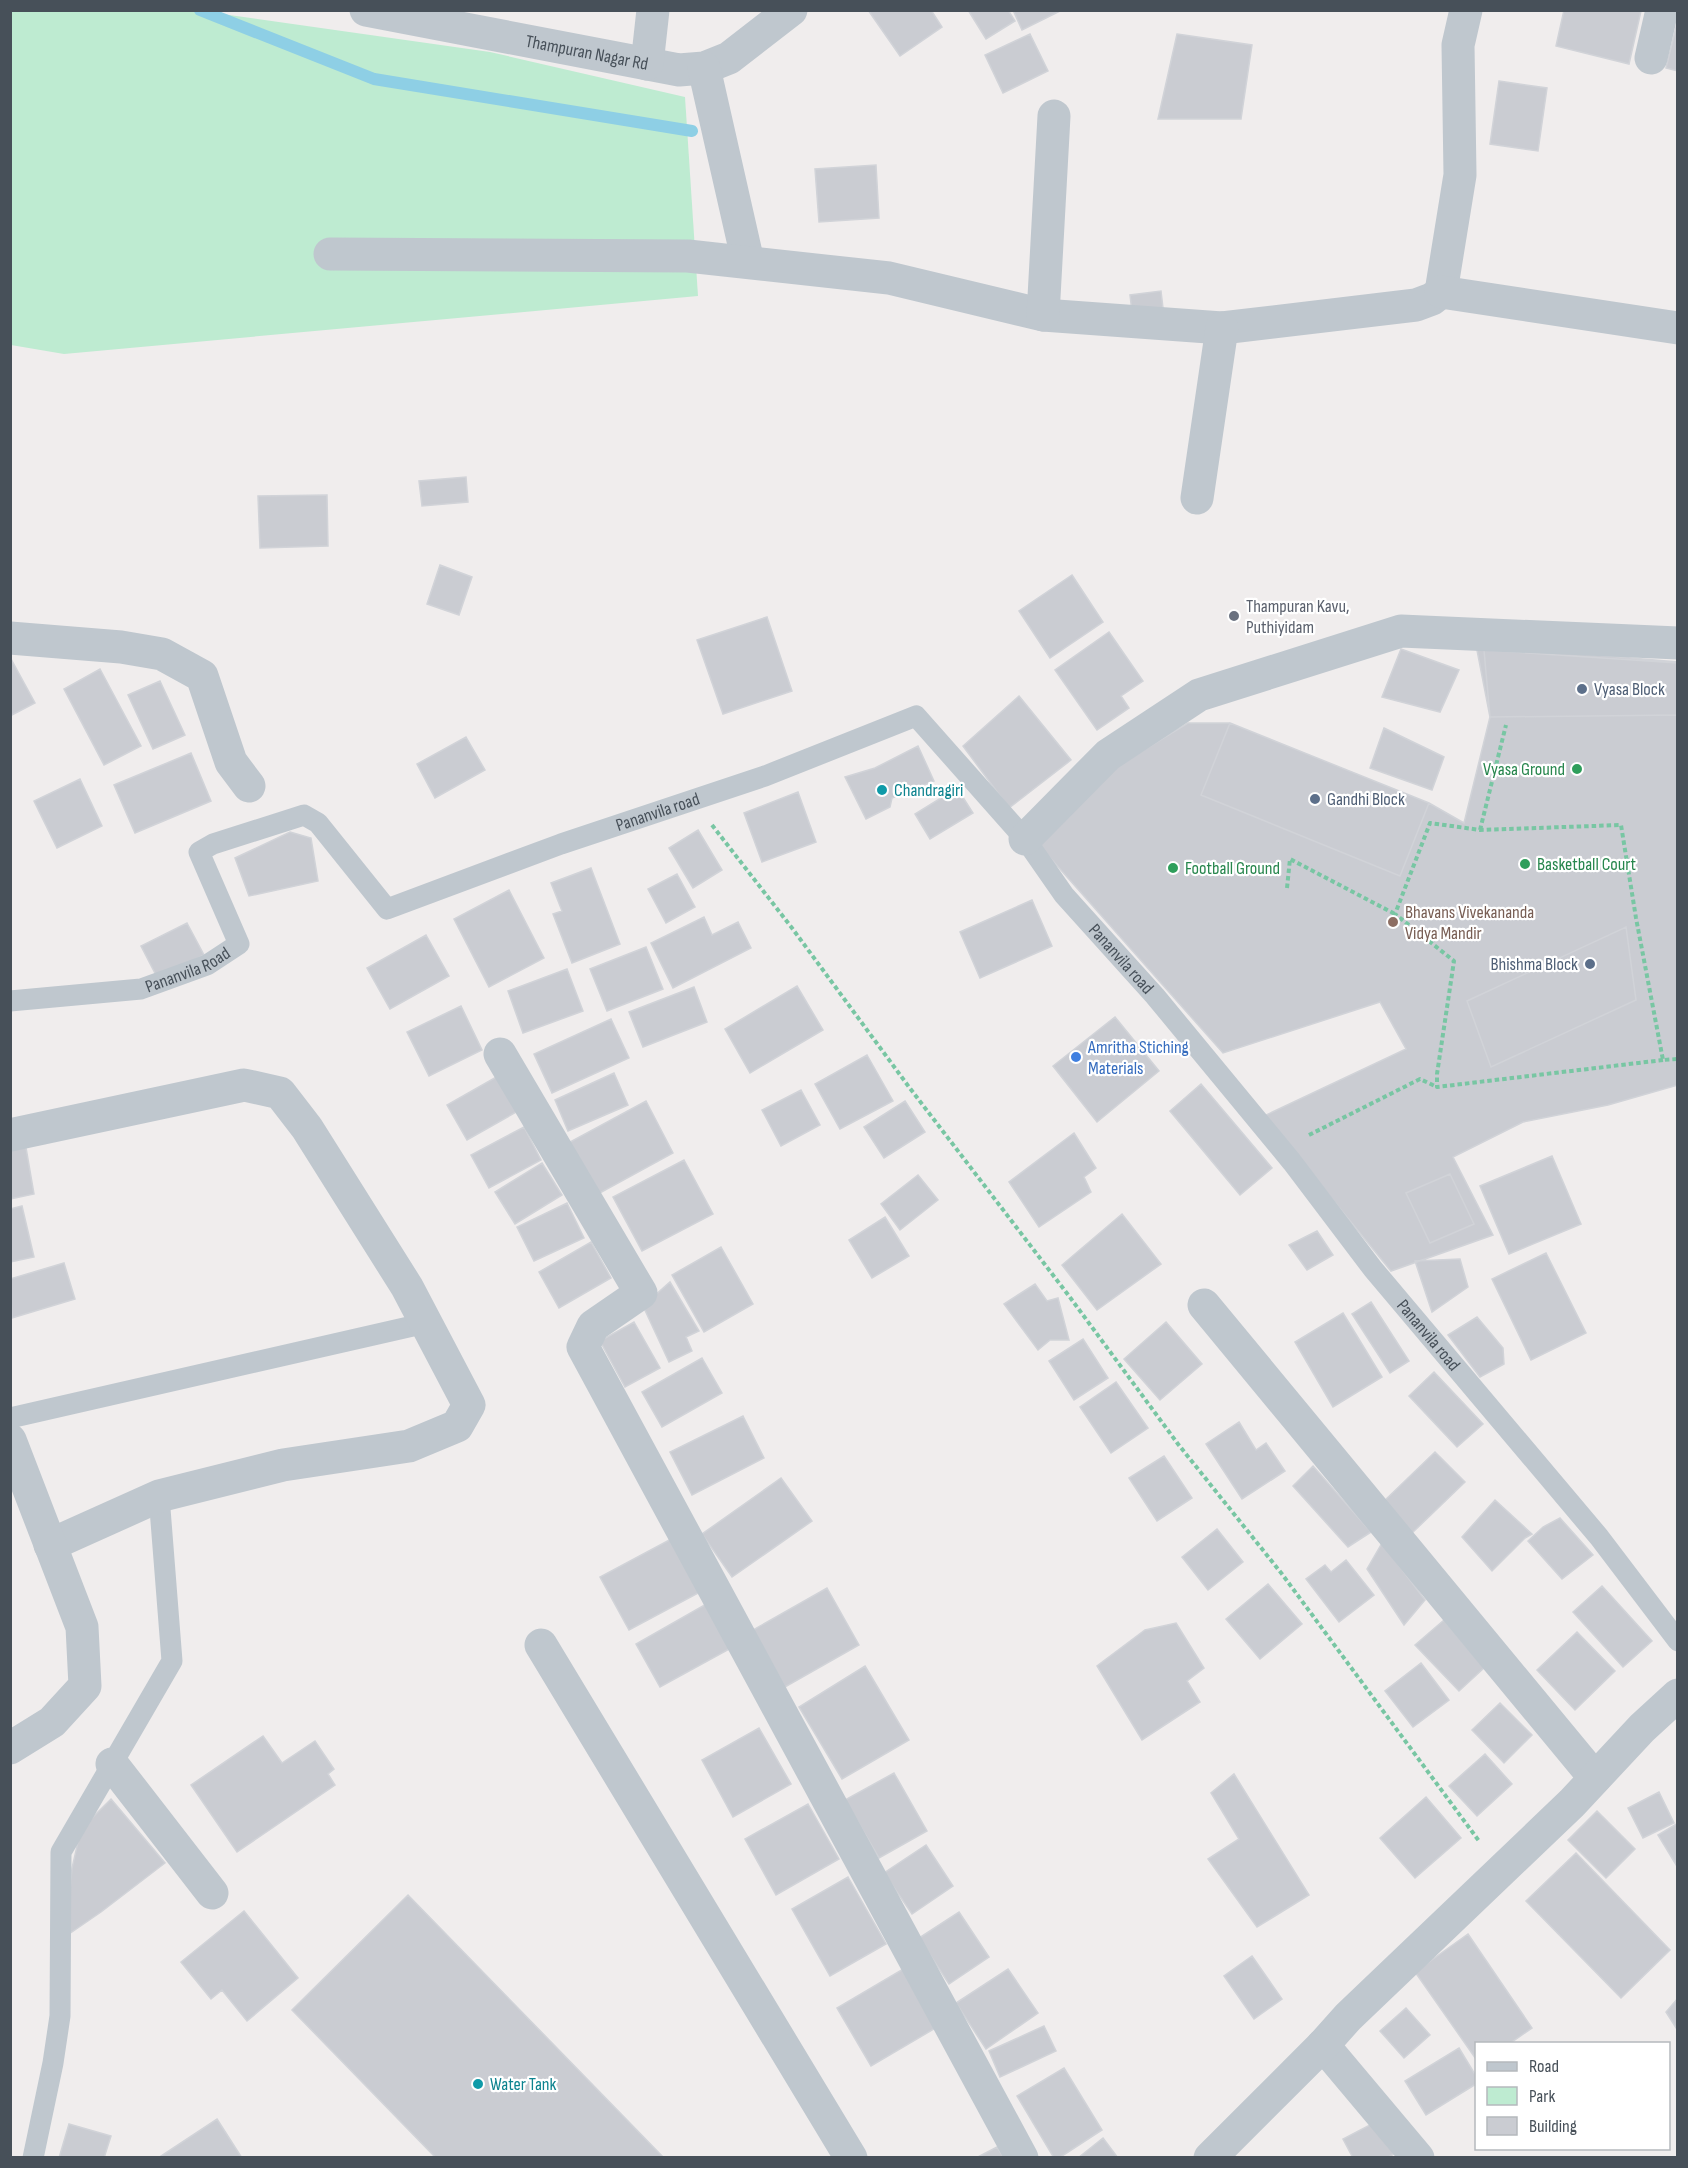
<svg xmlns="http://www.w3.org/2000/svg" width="1688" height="2168" viewBox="0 0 1688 2168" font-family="'Sofia Sans Condensed',sans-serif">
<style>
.green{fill:#beebd1}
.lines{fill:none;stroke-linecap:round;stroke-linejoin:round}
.stream{stroke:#8ecfe5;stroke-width:12}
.building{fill:#caccd2;stroke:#d1d3d8;stroke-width:1.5}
.path{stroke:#78c6a3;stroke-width:4;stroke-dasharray:4.5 3;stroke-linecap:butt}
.service{stroke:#bfc7ce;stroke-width:21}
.minor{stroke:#bfc7ce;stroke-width:33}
.worship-dot{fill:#6b7280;stroke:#fff;stroke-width:2}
.service-dot{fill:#5c6f8a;stroke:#fff;stroke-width:2}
.leisure-dot{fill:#2e9e5b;stroke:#fff;stroke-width:2}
.culture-dot{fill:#0f9aa8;stroke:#fff;stroke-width:2}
.education-dot{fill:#8d6e63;stroke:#fff;stroke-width:2}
.shop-dot{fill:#3f7fe0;stroke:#fff;stroke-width:2}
.labels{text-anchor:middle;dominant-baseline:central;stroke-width:4.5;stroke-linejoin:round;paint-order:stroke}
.street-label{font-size:18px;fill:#475059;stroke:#fff}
.worship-label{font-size:18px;fill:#5b616d;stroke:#fff;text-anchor:start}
.service-label{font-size:18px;fill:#4e5e75;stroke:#fff;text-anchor:start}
.leisure-label{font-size:18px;fill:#27864d;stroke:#fff;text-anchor:start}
.culture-label{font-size:18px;fill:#0d838f;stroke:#fff;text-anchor:start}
.education-label{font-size:18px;fill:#785e54;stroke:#fff;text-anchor:start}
.shop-label{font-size:18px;fill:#366cbe;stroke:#fff;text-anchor:start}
</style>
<rect width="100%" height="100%" fill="#f0eded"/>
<!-- green -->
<path class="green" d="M10,11H201L490,52L685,97L698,296L64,354L11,345Z"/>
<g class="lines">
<!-- stream -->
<path class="stream" d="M200,10L374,79L692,131"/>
</g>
<!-- building -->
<path class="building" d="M868,10H931L942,27L900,56Z
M968,10H1008L1015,21L986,39Z
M1013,10H1062L1022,30Z
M1564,10L1641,11L1629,64L1556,46Z
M1678,19V71L1666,68Z
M1030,34L1048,71L1003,93L985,55Z
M1177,34L1252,45L1241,119H1158Z
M1499,81L1547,88L1538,151L1490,144Z
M876,165L879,218L819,222L815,169Z
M1161,291L1163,308L1132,312L1130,295Z
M466,477L468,502L422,506L419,481Z
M327,495L328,546L260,548L258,496Z
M440,565L472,577L459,615L427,604Z
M1072,575L1103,622L1050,658L1019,611Z
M767,617L792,691L723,714L697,640Z
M1109,632L1143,681L1121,696L1129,708L1097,730L1055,670Z
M1476,645L1678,662V1085L1608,1105L1523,1122L1453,1157L1493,1235L1391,1271L1264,1116L1406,1049L1380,1002L1223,1053L1037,843L1111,770L1188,723H1230L1429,803L1464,823L1490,717Z
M1401,649L1459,670L1440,712L1382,697Z
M1484,650L1678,663V715L1490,717Z
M10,657L35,703L10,716Z
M100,669L141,746L104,765L64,689Z
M160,681L185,735L153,749L128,695Z
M1019,696L1071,760L1009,808L963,746Z
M1230,723L1429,803L1400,876L1201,795Z
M1384,728L1444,757L1432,790L1370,768Z
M466,737L485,770L435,798L417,764Z
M918,746L934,781L892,798L890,807L866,819L845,777L875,768Z
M191,753L211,801L135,833L114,785Z
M80,779L102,826L57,848L34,801Z
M957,788L973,813L930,839L915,814Z
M798,792L816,842L762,862L744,813Z
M698,830L722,870L693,888L669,848Z
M290,832L311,838L318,881L249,896L235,858Z
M591,868L620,944L572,963L553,914L562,911L551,883Z
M677,874L695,907L666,923L648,889Z
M509,890L544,958L489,987L454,919Z
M1032,900L1052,946L980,978L960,932Z
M704,917L712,935L738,922L751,948L673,988L651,943Z
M187,923L204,955L158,979L141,946Z
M1626,927L1636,1000L1491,1067L1467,1001Z
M426,935L449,976L390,1009L367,968Z
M646,947L663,989L607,1011L590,969Z
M567,969L583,1011L523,1033L508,991Z
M797,986L823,1030L750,1073L725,1029Z
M694,987L707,1022L643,1047L629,1012Z
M461,1006L482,1050L429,1076L407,1032Z
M1115,1017L1159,1071L1097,1122L1053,1066Z
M611,1019L629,1058L552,1093L534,1054Z
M867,1055L893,1101L840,1129L815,1084Z
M614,1073L628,1105L568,1131L555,1100Z
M498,1076L518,1111L467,1140L447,1105Z
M1201,1084L1272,1168L1240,1195L1170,1111Z
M801,1090L820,1125L781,1146L762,1110Z
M646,1101L673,1153L598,1194L570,1142Z
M905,1101L925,1132L884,1158L864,1127Z
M524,1127L541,1160L489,1188L471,1155Z
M1074,1133L1096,1168L1084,1177L1091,1192L1039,1227L1009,1182Z
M25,1142L34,1194L10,1199V1144Z
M1552,1156L1581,1224L1509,1254L1480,1186Z
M684,1160L713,1214L642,1251L613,1197Z
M542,1163L562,1195L515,1224L495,1192Z
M1450,1174L1474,1224L1430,1243L1406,1193Z
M918,1175L938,1200L900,1230L881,1204Z
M567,1203L584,1238L534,1261L517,1227Z
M22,1206L34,1257L10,1262V1209Z
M1122,1214L1161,1264L1097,1310L1062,1265Z
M885,1217L909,1256L872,1278L849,1240Z
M1317,1231L1333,1255L1307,1270L1289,1245Z
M591,1242L611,1278L559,1308L539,1272Z
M721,1247L753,1304L704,1332L672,1275Z
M1546,1253L1586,1333L1531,1360L1492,1279Z
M1460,1259L1468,1287L1432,1312L1415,1261Z
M64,1263L75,1299L12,1318L10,1279Z
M670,1282L699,1331L686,1337L692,1351L669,1362L643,1306Z
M1035,1284L1047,1301L1058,1298L1069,1340H1050L1038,1350L1004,1304Z
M1371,1302L1409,1361L1390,1373L1352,1314Z
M1343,1313L1382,1377L1333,1407L1295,1342Z
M1477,1317L1503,1348L1504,1364L1480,1377L1448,1335Z
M634,1322L660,1368L625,1387L600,1341Z
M1166,1322L1202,1364L1160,1400L1124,1359Z
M1083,1339L1108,1378L1074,1400L1049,1361Z
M702,1358L722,1393L662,1427L642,1392Z
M1434,1372L1483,1424L1457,1447L1409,1396Z
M1116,1382L1148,1428L1111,1453L1080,1407Z
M743,1416L764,1458L692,1495L670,1452Z
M1239,1422L1256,1450L1266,1443L1285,1471L1242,1499L1206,1444Z
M1435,1452L1465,1482L1410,1535L1381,1504Z
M1164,1456L1192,1498L1157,1521L1129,1478Z
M1313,1466L1371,1532L1348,1547L1293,1486Z
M781,1478L812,1521L732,1577L702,1534Z
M1495,1500L1532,1534L1525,1538L1492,1571L1462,1537Z
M1560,1518L1593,1555L1562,1579L1528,1541L1543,1527Z
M1217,1529L1243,1562L1208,1590L1182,1557Z
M673,1538L702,1591L629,1630L600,1577Z
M1382,1543L1425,1600L1404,1625L1367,1569Z
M1346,1560L1374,1595L1339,1622L1306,1579L1325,1565L1331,1572Z
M1268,1584L1302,1624L1260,1659L1226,1619Z
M1602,1586L1652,1641L1623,1667L1573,1612Z
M827,1588L859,1645L785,1687L753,1630Z
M708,1603L733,1647L660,1687L636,1644Z
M1444,1620L1484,1668L1459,1691L1415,1645Z
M1176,1623L1204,1668L1187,1681L1200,1702L1142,1740L1097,1666L1145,1630Z
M1577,1632L1615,1671L1575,1710L1537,1670Z
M1421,1663L1449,1700L1413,1727L1385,1691Z
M865,1666L909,1740L842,1779L799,1707Z
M1500,1703L1532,1735L1504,1763L1472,1730Z
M759,1728L791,1784L733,1817L702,1760Z
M263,1736L282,1763L315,1741L334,1769L328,1774L335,1785L237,1852L191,1785Z
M1485,1754L1512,1784L1477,1816L1449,1786Z
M894,1773L927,1831L879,1858L845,1800Z
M1234,1774L1309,1895L1257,1927L1208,1859L1239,1839L1211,1793Z
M1659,1792L1674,1823L1643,1838L1628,1808Z
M1426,1797L1461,1838L1415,1878L1380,1838Z
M111,1799L165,1863L101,1912L66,1936L72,1868L81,1829Z
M808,1804L839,1859L776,1895L745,1839Z
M1597,1811L1635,1849L1606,1878L1568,1840Z
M1678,1823V1868L1658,1835Z
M926,1845L953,1886L912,1914L884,1873Z
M1576,1853L1670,1950L1621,1998L1526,1901Z
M848,1877L886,1944L830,1976L792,1909Z
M408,1895L664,2158H436L292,2010Z
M244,1911L298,1978L247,2021L222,1990L211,1999L181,1962Z
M959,1912L989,1957L949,1984L919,1938Z
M1468,1934L1532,2028L1509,2044H1476V2059L1415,1972Z
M1252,1956L1282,1999L1254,2019L1224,1976Z
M910,1965L944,2023L871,2066L837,2008Z
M1008,1969L1038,2013L986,2049L956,2003Z
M1678,1998V2031L1666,2012Z
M1406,2008L1430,2035L1404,2058L1380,2031Z
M1044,2026L1056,2051L1000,2077L989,2051Z
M1459,2048L1476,2076V2084L1426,2115L1405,2081Z
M1064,2068L1102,2130L1059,2158H1054L1017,2096Z
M1389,2115L1406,2147L1387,2158H1353L1343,2139Z
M217,2119L242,2158H158Z
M69,2124L111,2136L104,2158H59Z
M1103,2138L1118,2158H1078Z
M997,2147L1004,2158H976Z"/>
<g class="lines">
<!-- path -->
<path class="path" d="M712,825L792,928L909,1087L1069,1296L1178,1444L1282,1574L1479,1841
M1480,830L1506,725
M1287,888L1290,859L1395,914
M1663,1060L1437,1087V1074L1454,961L1395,914L1430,823L1480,830L1621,825L1636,918L1663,1060L1678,1059
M1309,1135L1420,1079L1437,1087"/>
<!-- service -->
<g class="service">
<path id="s1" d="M10,1001L141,989L207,965L239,944L199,852L213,844L304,815L318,823L387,909L561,844L765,776L916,716L1025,839L1064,895L1155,996L1292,1162L1373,1269L1599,1537L1678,1641"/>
<path d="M10,1418L426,1323"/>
<path d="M33,2158L53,2063L60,2016L61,1852L172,1661L159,1496"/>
</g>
<!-- minor -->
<g class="minor">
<path id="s2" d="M366,10L679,70L704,68L729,58L791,10"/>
<path d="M1651,58L1662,10"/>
<path d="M647,64L653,10"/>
<path d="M704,68L748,262"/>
<path d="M330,254L688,256L889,278L1043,315L1222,328L1416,305L1432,299L1441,292L1460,175L1458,45L1466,10"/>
<path d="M1441,292L1678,328"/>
<path d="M1043,315L1054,116"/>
<path d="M1197,498L1222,328"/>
<path d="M10,638L121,647L162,654L202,676L231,762L249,786"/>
<path d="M1025,839L1108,755L1199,695L1401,631L1678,643"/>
<path d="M500,1054L641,1293L593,1326L583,1347L1022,2158"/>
<path d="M10,1135L244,1085L280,1093L307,1128L407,1287L469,1405L457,1426L409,1446L283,1465L159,1496L50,1545"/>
<path d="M1204,1305L1595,1778"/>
<path d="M10,1440L82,1627L85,1686L52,1722L10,1748"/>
<path d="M541,1645L851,2158"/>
<path d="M112,1764L212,1893"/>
<path d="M1323,2045L1418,2158"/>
<path d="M1210,2158L1323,2045L1348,2017L1572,1803L1642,1728L1678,1695"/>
</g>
</g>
<!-- markers -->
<circle class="worship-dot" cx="1234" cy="616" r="6"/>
<g class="service-dot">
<circle cx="1582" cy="689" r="6"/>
<circle cx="1315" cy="799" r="6"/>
<circle cx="1590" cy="964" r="6"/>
</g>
<g class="leisure-dot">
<circle cx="1577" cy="769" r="6"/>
<circle cx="1525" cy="864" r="6"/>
<circle cx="1173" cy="868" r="6"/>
</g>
<g class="culture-dot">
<circle cx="882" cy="790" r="6"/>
<circle cx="478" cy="2084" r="6"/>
</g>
<circle class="education-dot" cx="1393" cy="922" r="6"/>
<circle class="shop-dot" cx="1076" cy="1057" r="6"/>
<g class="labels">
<!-- street labels -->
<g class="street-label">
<text stroke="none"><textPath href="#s2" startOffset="225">Thampuran Nagar Rd</textPath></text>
<text stroke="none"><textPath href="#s1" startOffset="866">Pananvila road</textPath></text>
<text stroke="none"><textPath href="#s1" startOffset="1460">Pananvila road</textPath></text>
<text stroke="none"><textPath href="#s1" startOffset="182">Pananvila Road</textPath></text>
<text stroke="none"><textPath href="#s1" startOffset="1946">Pananvila road</textPath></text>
</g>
<!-- worship labels -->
<g class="worship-label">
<text x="1246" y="606">Thampuran Kavu,<tspan x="1246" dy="21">Puthiyidam</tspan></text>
</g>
<!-- service labels -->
<g class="service-label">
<text x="1594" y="689">Vyasa Block</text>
<text x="1327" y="799">Gandhi Block</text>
<text x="1578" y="964" text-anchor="end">Bhishma Block</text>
</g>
<!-- leisure labels -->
<g class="leisure-label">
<text x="1565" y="769" text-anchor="end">Vyasa Ground</text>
<text x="1537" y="864">Basketball Court</text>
<text x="1185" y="868">Football Ground</text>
</g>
<!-- culture labels -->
<g class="culture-label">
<text x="894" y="790">Chandragiri</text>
<text x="490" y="2084">Water Tank</text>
</g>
<!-- education labels -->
<g class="education-label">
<text x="1405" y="912">Bhavans Vivekananda<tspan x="1405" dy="21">Vidya Mandir</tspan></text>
</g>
<!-- shop labels -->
<g class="shop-label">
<text x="1088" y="1047">Amritha Stiching<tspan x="1088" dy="21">Materials</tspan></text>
</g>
</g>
<!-- border -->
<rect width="1688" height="2168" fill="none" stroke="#475059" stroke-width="24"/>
<!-- legend -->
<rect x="1475" y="2042" width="195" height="108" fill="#ffffff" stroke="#b5b9bd" stroke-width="1.5"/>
<rect x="1487" y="2062" width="30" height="9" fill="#bfc7ce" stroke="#b5b9bd" stroke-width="1.5"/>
<text x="1529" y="2072" font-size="18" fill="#475059">Road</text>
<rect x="1487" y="2087" width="30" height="18" fill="#beebd1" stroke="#b5b9bd" stroke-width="1.5"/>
<text x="1529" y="2102" font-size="18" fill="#475059">Park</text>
<rect x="1487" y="2117" width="30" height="18" fill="#caccd2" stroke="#b5b9bd" stroke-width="1.5"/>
<text x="1529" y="2132" font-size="18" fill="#475059">Building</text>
</svg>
